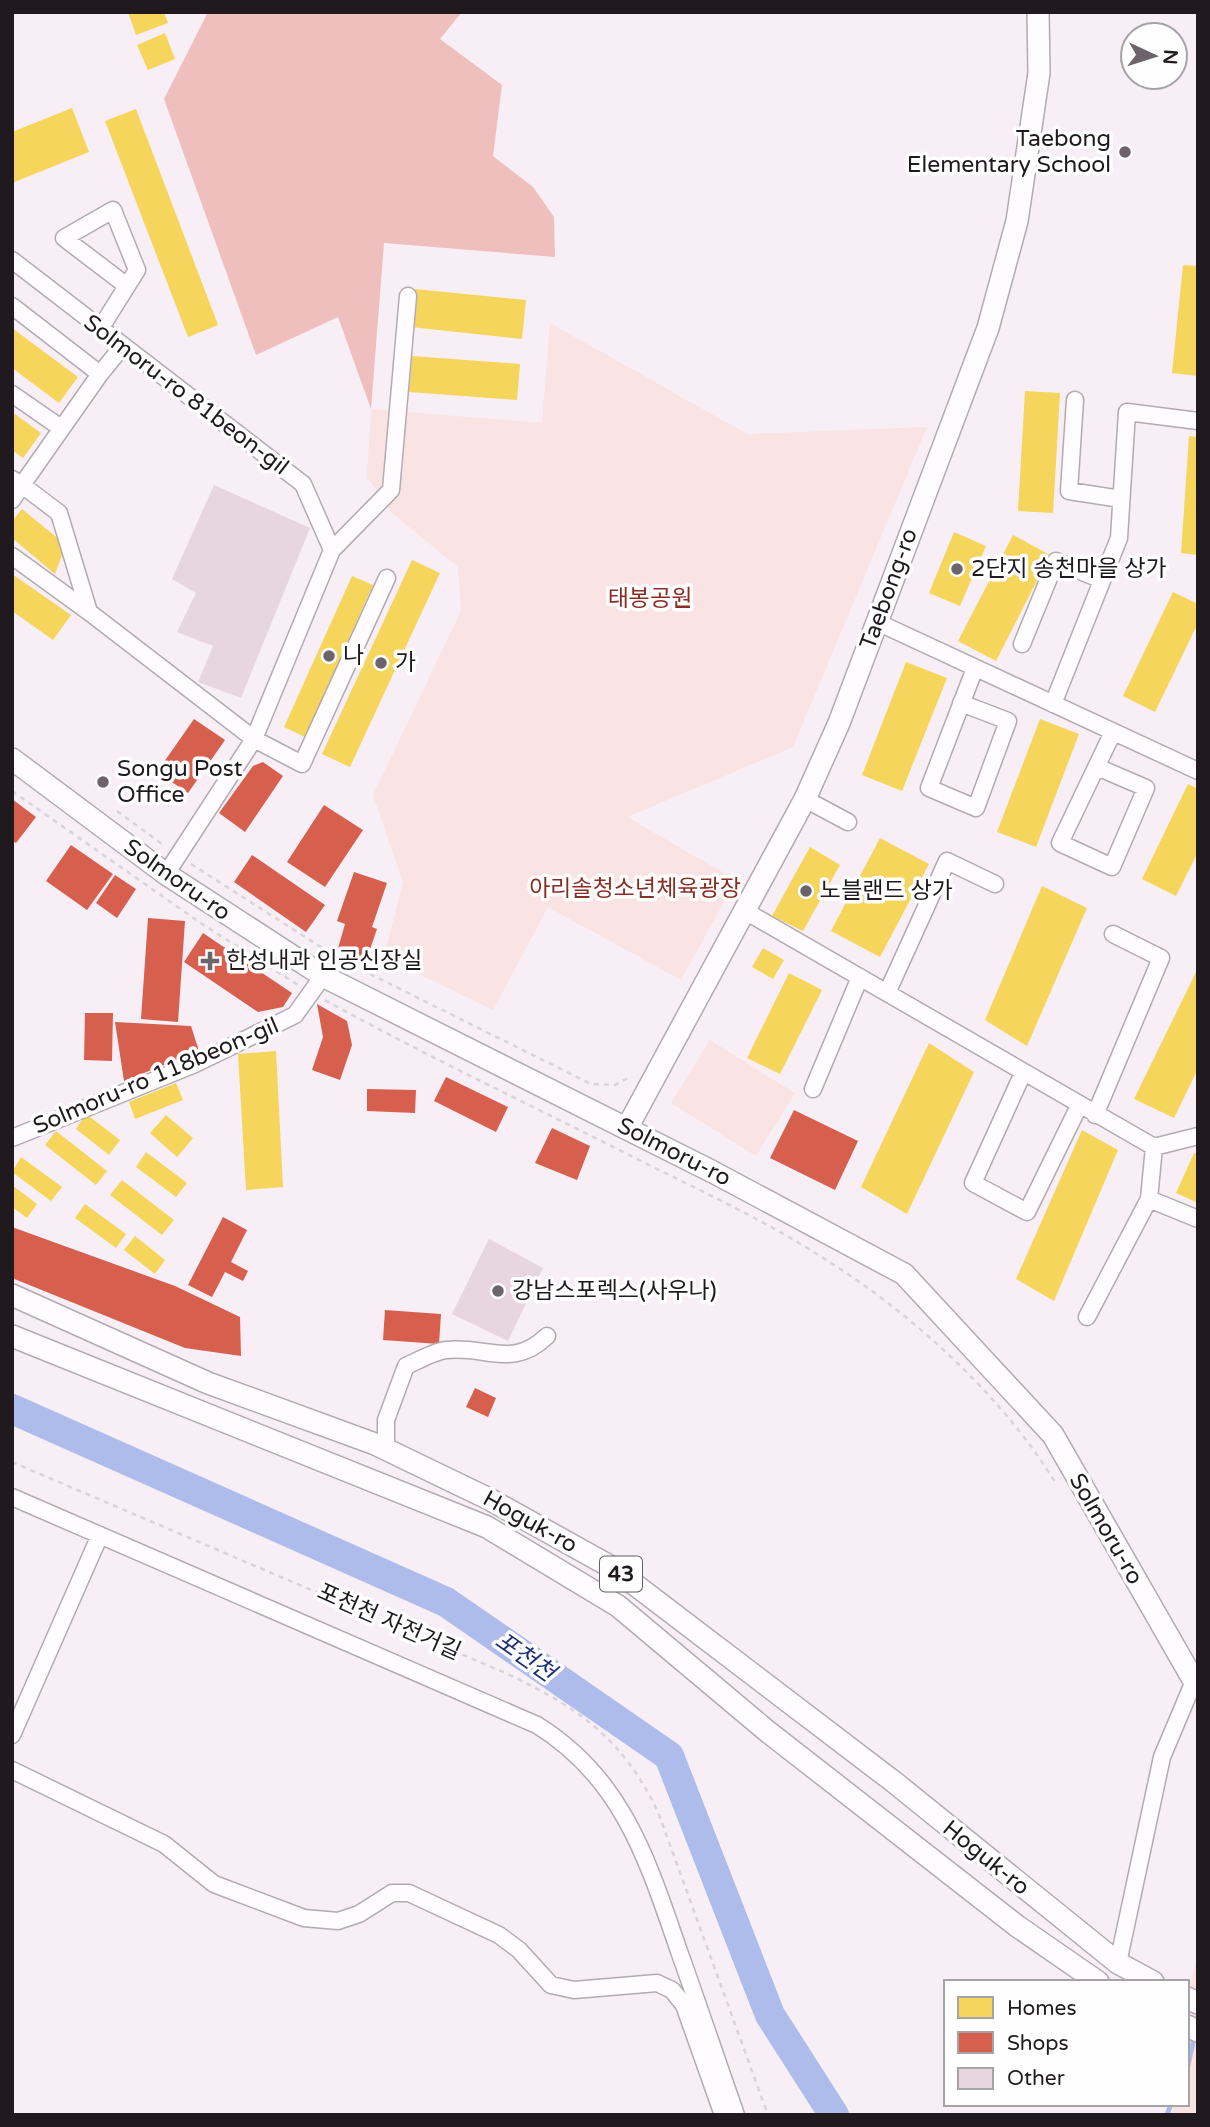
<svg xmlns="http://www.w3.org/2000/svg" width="1210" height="2127" viewBox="0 0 1210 2127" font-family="'Varela Round','Noto Sans KR',sans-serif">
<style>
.green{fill:#f9e3e3}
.forest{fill:#eebfbc}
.homes{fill:#f6d55c}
.shops{fill:#d6604d}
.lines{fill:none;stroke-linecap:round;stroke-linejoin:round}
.stream{stroke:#adbcea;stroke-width:5}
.river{stroke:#adbcea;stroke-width:30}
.building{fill:#e7d6de}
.minor-casing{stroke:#b2abb1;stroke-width:19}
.major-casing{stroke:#b2abb1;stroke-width:24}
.path{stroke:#d8d4d7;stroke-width:2.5;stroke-dasharray:5 5;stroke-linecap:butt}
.minor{stroke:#fefcfe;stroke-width:16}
.major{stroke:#fefcfe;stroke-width:21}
.poi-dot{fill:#6c646a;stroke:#fefefe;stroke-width:2.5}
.labels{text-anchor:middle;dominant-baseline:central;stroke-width:7;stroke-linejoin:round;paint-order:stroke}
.shield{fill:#fefefe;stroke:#635e62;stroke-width:2}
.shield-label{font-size:21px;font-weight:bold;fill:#201a1f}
.poi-label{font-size:23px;fill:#201a1f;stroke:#fefefe;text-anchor:start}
.street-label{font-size:23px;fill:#201a1f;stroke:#fefefe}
.park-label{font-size:23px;fill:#892e25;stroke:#fefefe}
.water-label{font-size:24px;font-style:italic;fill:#1b2f77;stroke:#fefefe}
</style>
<rect width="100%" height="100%" fill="#f8eef6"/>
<!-- green -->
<path class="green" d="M550,323L747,434L927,427L793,747L627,817L736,880L681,980L548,907L493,1010L384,957L403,882L373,795L461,611L458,567L392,513L367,477L371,409L542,423Z
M710,1040L795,1093L756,1156L671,1103Z
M1198,1951V2101L1194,2115H1172L1173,2104H1187V2003Z"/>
<!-- forest -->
<path class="forest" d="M208,12H462L440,39L502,85L493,156L533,187L554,217L555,257L384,243L371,409L338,317L256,355L164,99Z"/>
<!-- homes -->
<path class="homes" d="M128,12H164L168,23L136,35Z
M165,33L175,59L148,70L137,45Z
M72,108L89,152L12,183V132Z
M136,109L218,325L188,337L105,121Z
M1183,265L1198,266V376L1172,373Z
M415,289L526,300L522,339L411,327Z
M12,328L78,377L59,403L12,368Z
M412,356L520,364L517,400L409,392Z
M1025,391L1060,393L1053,513L1018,511Z
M12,412L41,433L23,458L12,450Z
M1189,436L1198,437V555L1181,553Z
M22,509L66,545L55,574L12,538V521Z
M954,532L986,546L960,606L929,593Z
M1013,535L1050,555L996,661L958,641Z
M412,560L440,573L350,767L322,754Z
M12,574L71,615L53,640L12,611Z
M352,576L373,585L305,737L284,727Z
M1173,592L1198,604V623L1155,712L1123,696Z
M906,662L947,678L902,791L862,775Z
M1040,719L1079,734L1036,847L997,832Z
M1188,784L1198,789V852L1176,896L1142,879Z
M880,838L929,864L880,957L831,931Z
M810,847L840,865L803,931L772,916Z
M1042,886L1087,908L1027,1046L985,1020Z
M763,948L784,960L773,979L752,967Z
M1198,968V1069L1174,1118L1134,1099Z
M789,973L822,990L780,1074L747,1058Z
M929,1043L974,1072L907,1214L861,1187Z
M276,1051L283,1187L246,1190L238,1054Z
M176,1083L183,1100L135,1119L129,1102Z
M86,1114L120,1140L109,1155L76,1129Z
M166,1115L193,1138L177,1157L150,1133Z
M1082,1130L1118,1150L1054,1301L1016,1279Z
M56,1131L107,1171L96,1185L45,1145Z
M146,1152L187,1183L176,1197L136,1167Z
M1194,1153L1198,1154V1203L1176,1193Z
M21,1157L62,1187L51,1201L12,1172Z
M122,1180L174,1220L162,1235L110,1195Z
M12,1185L37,1204L27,1218L12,1207Z
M85,1204L126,1234L116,1248L75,1218Z
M135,1236L165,1260L155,1274L124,1250Z"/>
<!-- shops -->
<path class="shops" d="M194,719L225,740L188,793L157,772Z
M263,762L283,776L245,832L219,813L253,766Z
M12,799L36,817L16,843L12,840Z
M324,805L363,830L325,887L287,862Z
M71,845L113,874L87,910L46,881Z
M252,855L325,905L306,932L234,882Z
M354,872L387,883L372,927L377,929L366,961L337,952L345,924L337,921Z
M115,875L136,889L117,918L96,903Z
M148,918L185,921L178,1022L141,1019Z
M203,933L292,993L283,1007L258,1012L184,962Z
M317,1004L347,1021L352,1045L340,1080L312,1070L323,1037Z
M85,1013H113L112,1061L84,1060Z
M115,1022L191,1026L199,1051L124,1081Z
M446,1077L508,1107L496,1132L434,1101Z
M367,1089L416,1090L415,1113L367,1111Z
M794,1110L858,1141L835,1190L770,1158Z
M552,1128L590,1146L577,1180L535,1163Z
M223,1217L247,1230L231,1262L248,1271L243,1281L225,1272L212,1297L188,1285Z
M12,1227L175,1286L240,1317L241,1356L185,1348L12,1278Z
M385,1310L441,1314L439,1344L383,1340Z
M475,1388L496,1398L488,1417L466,1407Z"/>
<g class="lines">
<!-- stream -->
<path class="stream" d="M1187,2069L1195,2034
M1167,2115L1171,2104"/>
<!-- river -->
<path class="river" d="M12,1409L446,1602L669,1756L770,2015L834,2115"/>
</g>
<!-- building -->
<path class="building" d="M214,485L310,528L241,698L198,682L213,646L177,632L196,593L172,579Z
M489,1239L543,1268L508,1341L452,1314Z"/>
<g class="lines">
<!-- minor casing -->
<g class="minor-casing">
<path id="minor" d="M12,260L303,484L332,550
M12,306L100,374L122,347
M100,329L137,270L113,210L64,238L127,286
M12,394L61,428
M1075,400L1069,491L1121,499
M12,479L22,485L12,500
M12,556L89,612L59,513L22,485L100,374
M89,612L254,739L302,764L387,578
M877,622L1198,771
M1022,644L1056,561L1102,580
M961,703L1008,721L976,808L929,788L975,668
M1053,704L1119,538L1127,412L1198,421
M1097,767L1146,788L1112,867L1060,843L1113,732
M805,799L848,822
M166,874L254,739L332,550L391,490L408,296
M745,911L1154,1147L1198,1136
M887,993L947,861L995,884
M1023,1073L973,1183L1027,1212L1079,1106
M813,1089L860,977
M1095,1115L1161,958L1113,934
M12,1138L195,1064L295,1015L323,976
M1149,1199L1154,1147
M1087,1317L1149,1199L1198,1219
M386,1450V1420L406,1366C418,1361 434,1351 447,1350C488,1346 513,1369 547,1336
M12,1497L537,1725C624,1779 648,1862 680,1954C699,2007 717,2061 736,2115
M12,1735L100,1535
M12,1770L164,1844L214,1884L304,1918L338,1921L359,1914L392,1893H409L499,1935L519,1950L551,1985L574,1990L657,1983L672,1990L684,2005L723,2115
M1118,1963L1162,1757L1194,1681"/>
</g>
<!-- major casing -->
<g class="major-casing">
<path id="major" d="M12,759L166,874L323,976L713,1172L904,1274L1053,1435L1198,1688
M627,1128L805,799L839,723L988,328L1017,221L1039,73L1038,12
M12,1295L208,1383L375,1444L489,1499L613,1568L894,1782L1118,1963L1153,1982
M12,1336L487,1527L618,1606L767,1731L1017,1926L1098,1982
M1187,1998L1198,2003
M1187,2026L1198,2031"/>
</g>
<!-- path -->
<path class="path" d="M12,791L202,924L298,985
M117,811L165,846
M191,864L338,958L591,1084L615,1085L632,1076
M325,1000C428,1057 533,1106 637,1159C699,1190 762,1219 820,1256C908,1310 1001,1394 1055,1482
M12,1462L510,1675C580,1709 623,1739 658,1812L768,2115"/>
<!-- minor -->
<use href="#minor" class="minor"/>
<!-- major -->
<use href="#major" class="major"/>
</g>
<!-- markers -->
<g class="poi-dot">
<circle cx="1125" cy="152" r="7"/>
<circle cx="957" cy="569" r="7"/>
<circle cx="329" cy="656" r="7"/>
<circle cx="381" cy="663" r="7"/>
<circle cx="103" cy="782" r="7"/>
<circle cx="806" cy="891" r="7"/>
<path d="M206.5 950.5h7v7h7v7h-7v7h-7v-7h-7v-7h7z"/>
<circle cx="498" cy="1291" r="7"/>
</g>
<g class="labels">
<!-- shield labels -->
<rect class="shield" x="600" y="1556.5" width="42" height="35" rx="5"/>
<g class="shield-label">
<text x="621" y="1574">43</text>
</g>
<!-- poi labels -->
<g class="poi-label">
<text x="1111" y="139" text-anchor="end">Taebong<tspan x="1111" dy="26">Elementary School</tspan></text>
<text x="971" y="569">2단지 송천마을 상가</text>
<text x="343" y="656">나</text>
<text x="395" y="663">가</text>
<text x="117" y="769">Songu Post<tspan x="117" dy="26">Office</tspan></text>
<text x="820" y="891">노블랜드 상가</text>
<text x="226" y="961">한성내과 인공신장실</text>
<text x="512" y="1291">강남스포렉스(사우나)</text>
</g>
<!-- street labels -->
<g class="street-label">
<text transform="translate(186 395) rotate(37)">Solmoru-ro 81beon-gil</text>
<text transform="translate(889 589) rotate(-70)">Taebong-ro</text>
<text transform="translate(177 880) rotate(35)">Solmoru-ro</text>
<text transform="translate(156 1076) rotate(-23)">Solmoru-ro 118beon-gil</text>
<text transform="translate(674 1152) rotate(27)">Solmoru-ro</text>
<text transform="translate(530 1522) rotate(29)">Hoguk-ro</text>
<text transform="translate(1106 1529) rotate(60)">Solmoru-ro</text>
<text transform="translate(389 1622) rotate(24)">포천천 자전거길</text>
<text transform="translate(986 1858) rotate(39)">Hoguk-ro</text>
</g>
<!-- park labels -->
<g class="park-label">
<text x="650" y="599">태봉공원</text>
<text x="635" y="889">아리솔청소년체육광장</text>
</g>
<!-- water labels -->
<g class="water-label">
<text transform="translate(525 1657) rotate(35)">포천천</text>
</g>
</g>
<!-- border -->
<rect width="1210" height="2127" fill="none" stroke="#201a1f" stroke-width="28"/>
<!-- legend -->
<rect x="944" y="1980" width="245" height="126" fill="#fefefe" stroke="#a5a3a5" stroke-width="2"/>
<rect x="958" y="1997" width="35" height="21" fill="#f6d55c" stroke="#a5a3a5" stroke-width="2"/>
<text x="1007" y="2015" font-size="21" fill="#201a1f">Homes</text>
<rect x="958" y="2032" width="35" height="21" fill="#d6604d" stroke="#a5a3a5" stroke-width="2"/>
<text x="1007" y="2050" font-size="21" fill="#201a1f">Shops</text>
<rect x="958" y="2068" width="35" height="21" fill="#e7d6de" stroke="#a5a3a5" stroke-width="2"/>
<text x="1007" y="2085" font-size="21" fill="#201a1f">Other</text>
<!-- north arrow -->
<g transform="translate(1154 56) rotate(94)"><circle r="33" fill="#fefefe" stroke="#a5a3a5" stroke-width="2"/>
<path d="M0-5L12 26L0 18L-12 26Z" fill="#6c646a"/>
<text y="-10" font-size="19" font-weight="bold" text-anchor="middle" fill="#201a1f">N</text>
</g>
</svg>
